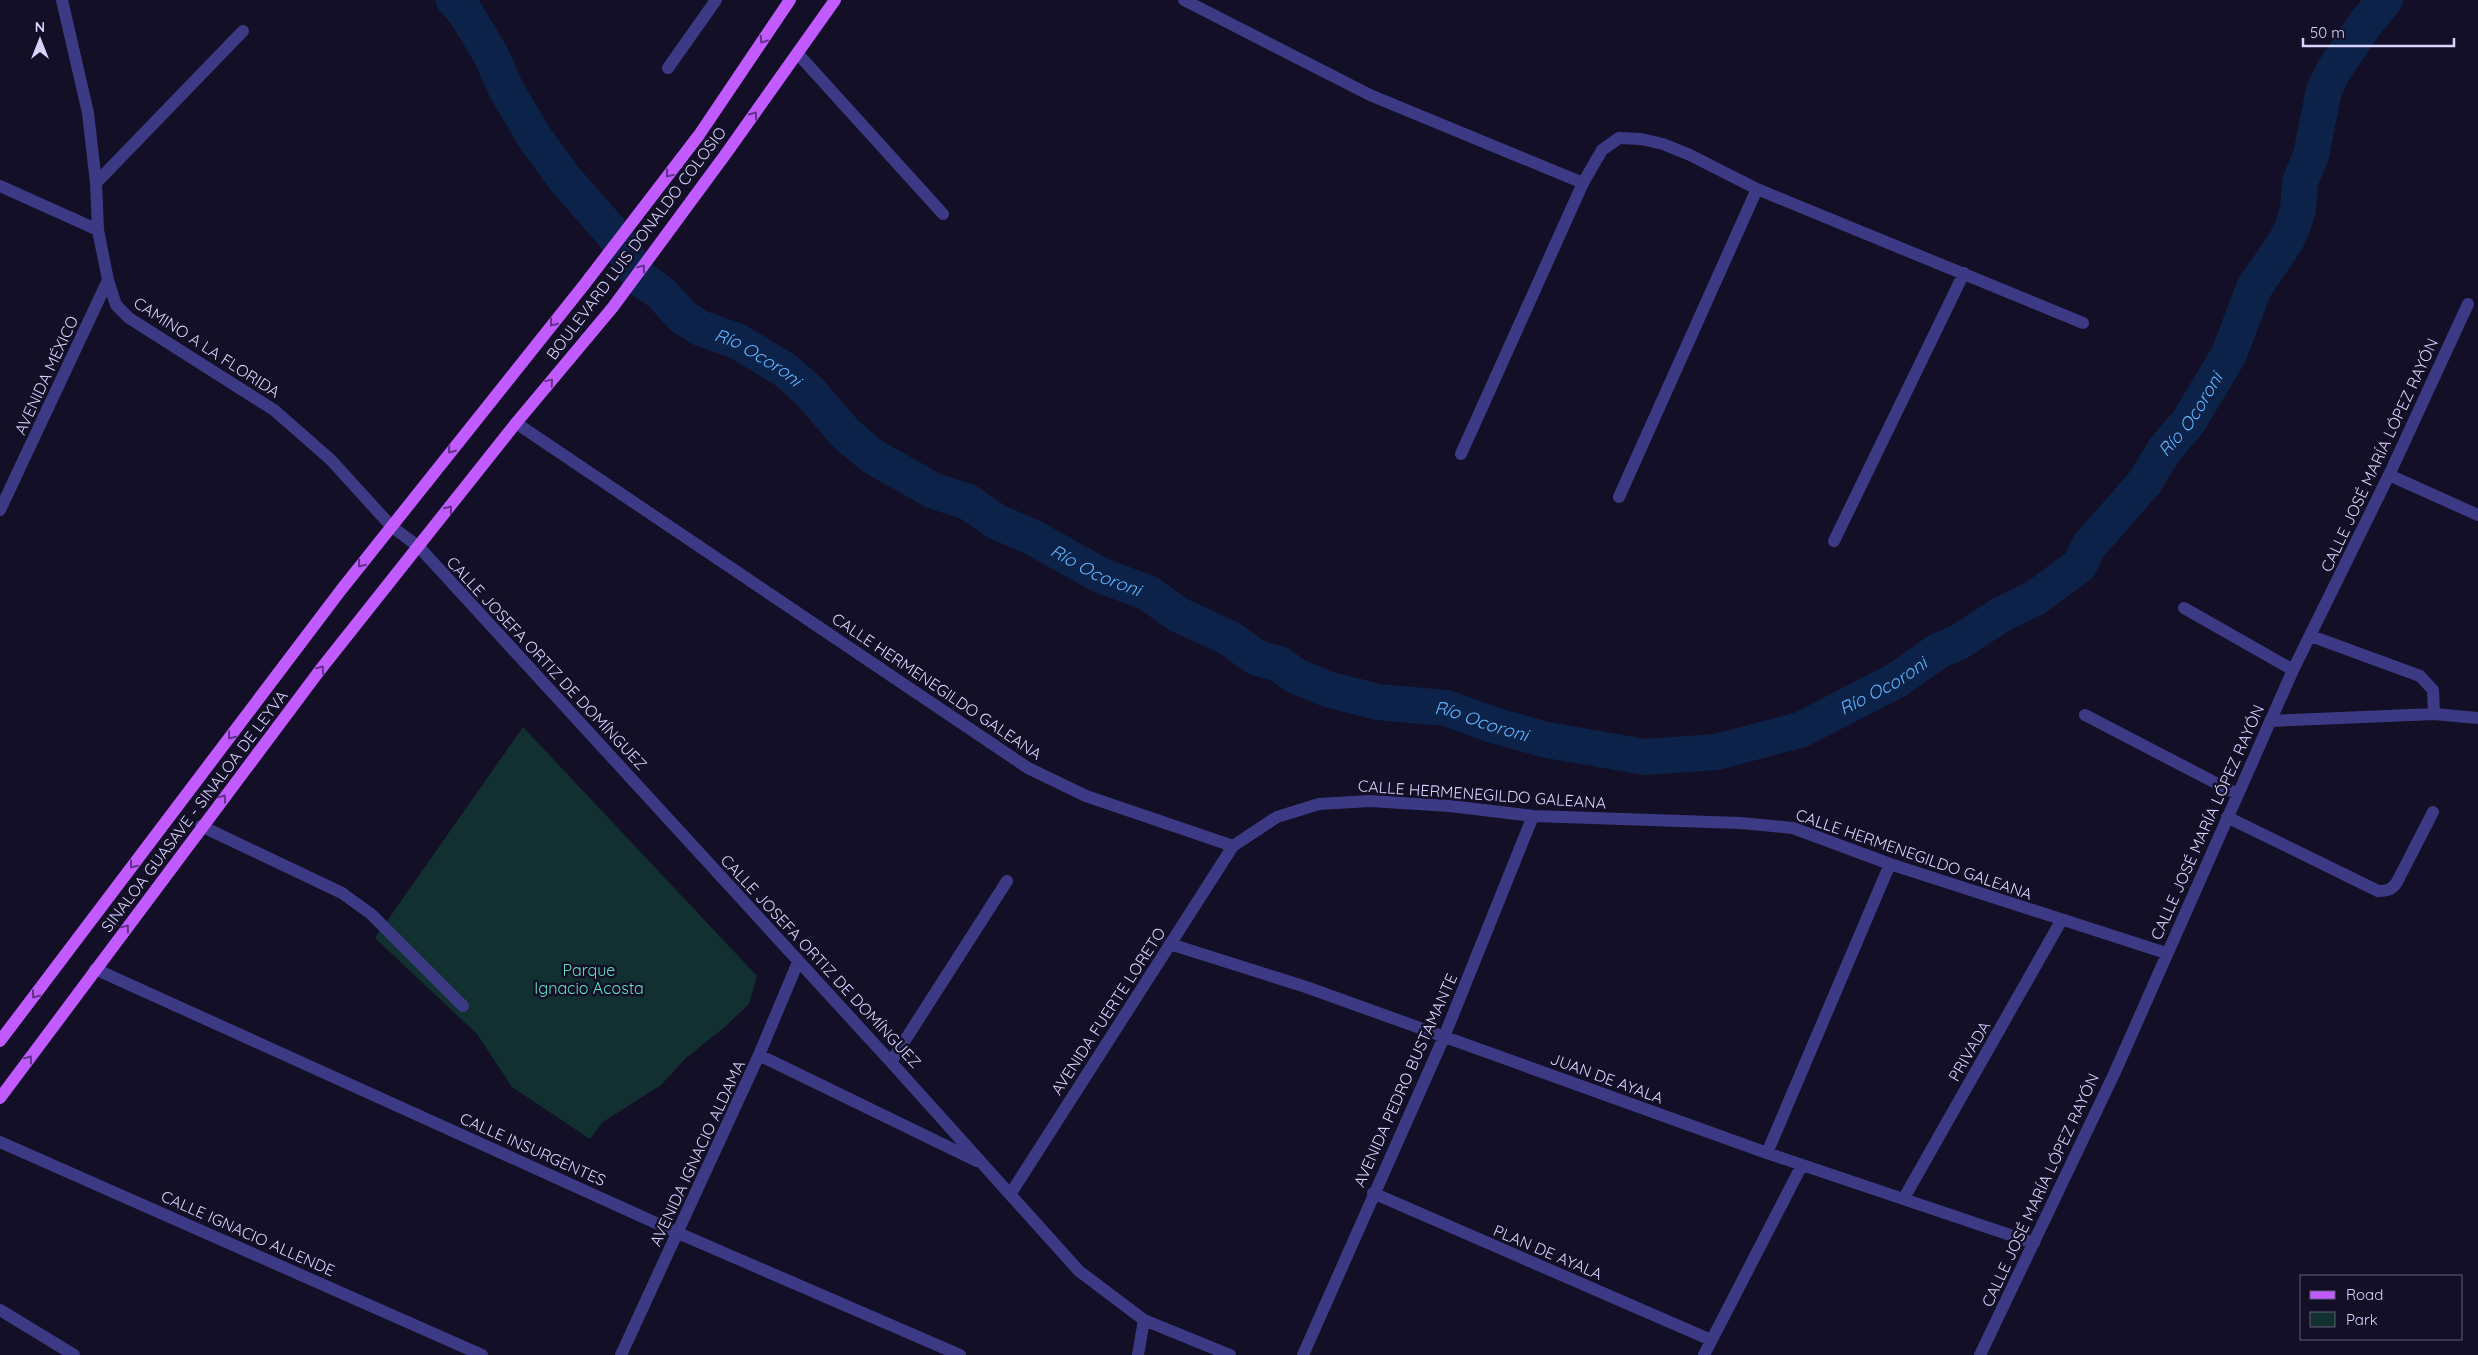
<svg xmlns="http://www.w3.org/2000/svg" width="2478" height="1355" viewBox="0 0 2478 1355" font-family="Quicksand,sans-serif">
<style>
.green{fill:#12302f}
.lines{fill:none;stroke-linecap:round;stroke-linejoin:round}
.river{stroke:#0c2248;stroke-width:36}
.minor{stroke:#3d3a85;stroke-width:12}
.major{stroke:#c25bff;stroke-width:12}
.oneway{stroke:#623188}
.labels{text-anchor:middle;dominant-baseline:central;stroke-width:5;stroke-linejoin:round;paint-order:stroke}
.street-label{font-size:16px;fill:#d9d4ff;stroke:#130f26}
.park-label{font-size:16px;fill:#5fe0c0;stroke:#130f26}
.water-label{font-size:18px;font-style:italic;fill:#62b6ff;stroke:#130f26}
</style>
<rect width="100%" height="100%" fill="#130f26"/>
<!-- green -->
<path class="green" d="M523,727L757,976L749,1004L726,1026L686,1058L661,1085L603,1122L590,1139L512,1087L477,1034L375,938Z"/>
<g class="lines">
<!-- river -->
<path class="river" id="s1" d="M454,0L465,12L491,55L506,89L533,135L564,178L614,235L640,278L661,293L683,317L700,328L737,341L785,370L810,392L845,433L872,456L934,491L968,502L997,522L1032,537L1100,575L1148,593L1179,615L1229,638L1257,658L1279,664L1296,676L1327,689L1378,702L1446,708L1496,726L1547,740L1645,757L1716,752L1800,730L1897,680L1938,651L1959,642L2002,614L2035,598L2080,565L2088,547L2145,482L2165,449L2189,421L2229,354L2254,288L2286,241L2293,226L2298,209L2300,182L2311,155L2324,90L2334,70L2365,24L2385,0"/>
<!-- minor -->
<path class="minor" d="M62,0L88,113L96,183L98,230L108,280L116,305L129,318L274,410L331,460L391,526L419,547L891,1062L1079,1271L1144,1320L1230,1355
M1184,0L1370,95L1583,183
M798,54L943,214
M668,68L716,0
M96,183L243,31
M0,186L98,230
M516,423L1028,768L1086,796L1233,846L1277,817L1319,804L1370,801L1450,806L1533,816L1740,823L1793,828L1890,864L2166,953
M1461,454L1583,183L1602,150L1619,138L1641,139L1663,144L1690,155L1757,189L2083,323
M2389,475L2478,515
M1619,497L1757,189
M0,510L108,280
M1834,541L1964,273
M2184,608L2293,670
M2311,636L2420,676L2433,690L2434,714
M2085,715L2237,794
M2270,721L2434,714L2478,718
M2227,817L2378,891C2387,891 2392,890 2397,882L2433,812
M201,826L342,893L371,914L463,1006
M1170,944L1306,987L1767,1153L2034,1243
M95,969L678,1233L960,1355
M759,1055L977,1161
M891,1062L1007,881
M0,1142L482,1355
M1767,1153L1890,864
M1011,1193L1233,846
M1373,1193L1711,1340
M1904,1198L2061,921
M0,1310L74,1355
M621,1355L759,1055L798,962
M1138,1355L1144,1320
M1303,1355L1444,1037L1533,816
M1704,1355L1802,1165
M1980,1355L2115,1072L2293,670L2389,475L2468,304"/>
<!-- major -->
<path class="major" d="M0,1041L341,590L584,285L699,135L790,0
M0,1098L320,670L516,423L613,307L725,155L835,0"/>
</g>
<!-- one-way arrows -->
<defs><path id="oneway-chevron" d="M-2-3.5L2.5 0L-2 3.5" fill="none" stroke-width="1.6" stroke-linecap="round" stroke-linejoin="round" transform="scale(1.25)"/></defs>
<g class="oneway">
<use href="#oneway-chevron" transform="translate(763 40) rotate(124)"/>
<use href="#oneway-chevron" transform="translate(754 115) rotate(-54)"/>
<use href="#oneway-chevron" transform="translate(669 174) rotate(128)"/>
<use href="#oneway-chevron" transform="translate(642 268) rotate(-53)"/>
<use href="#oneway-chevron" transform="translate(553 323) rotate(129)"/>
<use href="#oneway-chevron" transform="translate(550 382) rotate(-50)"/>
<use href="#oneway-chevron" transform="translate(451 450) rotate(129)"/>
<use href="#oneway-chevron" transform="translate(449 509) rotate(-52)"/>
<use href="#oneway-chevron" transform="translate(361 564) rotate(128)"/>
<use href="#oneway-chevron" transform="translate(321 669) rotate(-52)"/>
<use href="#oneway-chevron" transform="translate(231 736) rotate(128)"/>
<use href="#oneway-chevron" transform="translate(223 798) rotate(-53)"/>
<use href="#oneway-chevron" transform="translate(133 865) rotate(127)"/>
<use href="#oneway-chevron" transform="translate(126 928) rotate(-53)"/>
<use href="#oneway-chevron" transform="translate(35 995) rotate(127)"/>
<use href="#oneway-chevron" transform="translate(29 1059) rotate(-53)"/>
</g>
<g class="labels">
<!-- street labels -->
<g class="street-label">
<text transform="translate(636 243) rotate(-53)">BOULEVARD LUIS DONALDO COLOSIO</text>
<text transform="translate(207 347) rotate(33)">CAMINO A LA FLORIDA</text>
<text transform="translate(46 375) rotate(-65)">AVENIDA MÉXICO</text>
<text transform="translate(2379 455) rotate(-65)">CALLE JOSÉ MARÍA LÓPEZ RAYÓN</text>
<text transform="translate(547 663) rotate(47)">CALLE JOSEFA ORTIZ DE DOMÍNGUEZ</text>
<text transform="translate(937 686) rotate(34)">CALLE HERMENEGILDO GALEANA</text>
<text transform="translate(1482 794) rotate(4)">CALLE HERMENEGILDO GALEANA</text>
<text transform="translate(194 811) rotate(-53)">SINALOA GUASAVE - SINALOA DE LEYVA</text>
<text transform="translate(2207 822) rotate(-66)">CALLE JOSÉ MARÍA LÓPEZ RAYÓN</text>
<text transform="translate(1914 854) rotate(19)">CALLE HERMENEGILDO GALEANA</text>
<text transform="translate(821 961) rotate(47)">CALLE JOSEFA ORTIZ DE DOMÍNGUEZ</text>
<text transform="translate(1108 1011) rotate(-57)">AVENIDA FUERTE LORETO</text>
<text transform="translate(1969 1051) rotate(-60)">PRIVADA</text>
<text transform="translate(1607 1078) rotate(20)">JUAN DE AYALA</text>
<text transform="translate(1405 1080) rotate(-66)">AVENIDA PEDRO BUSTAMANTE</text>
<text transform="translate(533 1149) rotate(24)">CALLE INSURGENTES</text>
<text transform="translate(697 1153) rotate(-65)">AVENIDA IGNACIO ALDAMA</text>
<text transform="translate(2040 1190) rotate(-65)">CALLE JOSÉ MARÍA LÓPEZ RAYÓN</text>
<text transform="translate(248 1233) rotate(24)">CALLE IGNACIO ALLENDE</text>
<text transform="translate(1548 1252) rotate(23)">PLAN DE AYALA</text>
</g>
<!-- park labels -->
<g class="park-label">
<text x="589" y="970">Parque<tspan x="589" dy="18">Ignacio Acosta</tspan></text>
</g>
<!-- water labels -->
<g class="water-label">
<text stroke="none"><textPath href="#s1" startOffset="480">Río Ocoroni</textPath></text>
<text stroke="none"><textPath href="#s1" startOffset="2145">Río Ocoroni</textPath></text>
<text stroke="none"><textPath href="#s1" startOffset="885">Río Ocoroni</textPath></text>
<text stroke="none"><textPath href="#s1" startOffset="1725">Río Ocoroni</textPath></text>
<text stroke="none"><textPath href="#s1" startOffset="1305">Río Ocoroni</textPath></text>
</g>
</g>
<!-- legend -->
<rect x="2300" y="1275" width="162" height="65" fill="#130f26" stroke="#625e7d"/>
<rect x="2310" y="1291" width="25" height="8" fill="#c25bff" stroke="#625e7d"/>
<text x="2346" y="1300" font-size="15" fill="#d9d4ff">Road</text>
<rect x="2310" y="1312" width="25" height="15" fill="#12302f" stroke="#625e7d"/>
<text x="2346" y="1325" font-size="15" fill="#d9d4ff">Park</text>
<!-- north arrow -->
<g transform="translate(40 40)" stroke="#130f26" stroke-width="4" paint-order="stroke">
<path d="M0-4L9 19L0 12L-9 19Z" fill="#d9d4ff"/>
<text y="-8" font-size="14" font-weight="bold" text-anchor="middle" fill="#d9d4ff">N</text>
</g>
<!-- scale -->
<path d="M2303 38v8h151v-8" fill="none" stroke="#d9d4ff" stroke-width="2.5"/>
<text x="2310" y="38" font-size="15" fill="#d9d4ff" stroke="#130f26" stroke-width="4" paint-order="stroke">50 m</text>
</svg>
